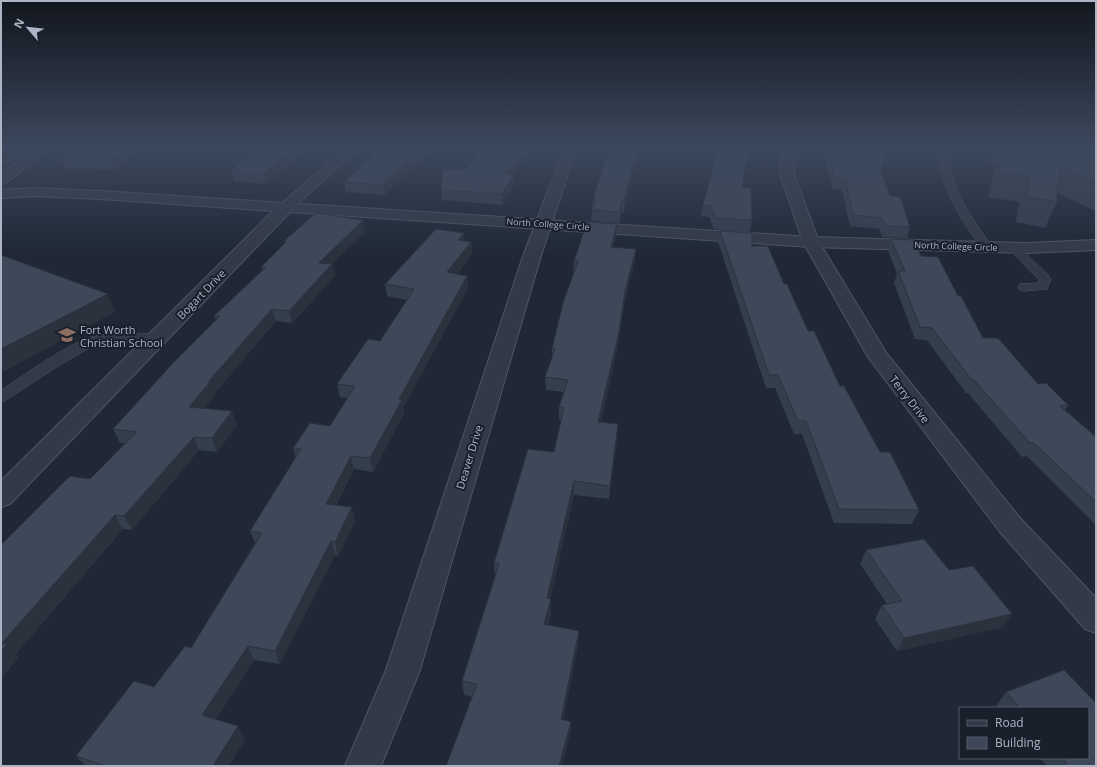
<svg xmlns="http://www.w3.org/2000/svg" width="1097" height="767" viewBox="0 0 1097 767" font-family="'Open Sans',sans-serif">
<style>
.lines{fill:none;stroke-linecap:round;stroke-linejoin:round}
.service-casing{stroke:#4e5562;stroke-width:1}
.minor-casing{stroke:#4e5562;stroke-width:2}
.tertiary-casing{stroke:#4e5562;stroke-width:2}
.service{fill:#333a47;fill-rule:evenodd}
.minor{fill:#333a47;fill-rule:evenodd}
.tertiary{fill:#333a47;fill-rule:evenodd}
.wall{fill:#353e4d}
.shaded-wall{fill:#2b323e}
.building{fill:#3e4859;stroke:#2b323e}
.labels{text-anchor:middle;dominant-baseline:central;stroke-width:4;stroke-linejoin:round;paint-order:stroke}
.far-street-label{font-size:9px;fill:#adb5c4;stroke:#191f2b}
.street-label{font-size:11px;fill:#adb5c4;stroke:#191f2b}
.poi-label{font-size:11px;fill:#adb5c4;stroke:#191f2b;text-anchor:start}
</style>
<rect width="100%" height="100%" fill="#202836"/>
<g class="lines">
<!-- service casing -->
<g class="service-casing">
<path id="service" d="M13,146H19L24,150L1,166V159L14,150L12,148Z
M939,146H947C950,188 969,214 992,247L990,249H982C960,218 938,186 939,146Z
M1014,245L1018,246L1049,276L1051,279L1047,289L1024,291L1020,290L1018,287L1020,284L1038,283L1039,280L1010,250L1008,248L1010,246Z
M158,334L163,335L165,338L163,341L102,343L91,347L58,366L6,400L1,402V390C27,374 71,340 100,335C118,332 139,334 158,334Z"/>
</g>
<!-- minor casing -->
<g class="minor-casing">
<path id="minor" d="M40,146H54L6,183L1,184V173Z
M348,146H361L291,210L286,212L281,210L278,207L281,204Z
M565,146H577L540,259L420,670L381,766H345L386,670L522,259Z
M785,146H797L794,165V174L819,242L887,354L1020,518L1096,598V633L1085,629L1000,532L868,357L803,242L780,174V165Z"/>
</g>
<!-- tertiary casing -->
<g class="tertiary-casing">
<path id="tertiary" d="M34,188L100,191L811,237L1025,243L1096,240V250L1025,253L811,247L290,212L10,504L1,507V481L273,211L100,199L34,196L1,198V190Z"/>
</g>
<!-- service -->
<use href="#service" class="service"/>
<!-- minor -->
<use href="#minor" class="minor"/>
<!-- tertiary -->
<use href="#tertiary" class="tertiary"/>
</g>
<!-- wall -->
<path class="wall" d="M84,146H142L113,170L66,169L62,159Z
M259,146L265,184L234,181L231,171Z
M434,146L418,163H414L385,195L346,192L344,182L374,153V150Z
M483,146H535L513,174L514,184L502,205L442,200L441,190L465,170Z
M715,146H749L742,187L752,220L750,232L714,229L709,217L701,216L703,205L718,148H715Z
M826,146H888L881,171L890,196L910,227L907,238L882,237L879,229L850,226L842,190L832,189L824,152Z
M992,146H1096V211L1057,193V202L1045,228L1016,222L1019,202L988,197L995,164L991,163L995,146Z
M638,153L624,212H622L619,223L591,221L593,199Z
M720,231L752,246L784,284L808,331L840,386L880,452L919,510L912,524L834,523L802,434H794L775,388H766L718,242Z
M365,232L332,264L335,276L292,323L276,321L214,394L215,396L204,409L237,425L217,452L199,450L132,530L123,529L15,655L18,658L1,679L90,479L125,443H120L113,429L216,320L214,316L262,271L261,267L285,243L284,241Z
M616,235L613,247L636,249L635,261L624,304L618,345L601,422L617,438L609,499L574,495L550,599H551V613L548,625L578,645L563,720L571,722L570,735L473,697L464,695L462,681L495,577L494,563L554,452L561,420H559V407L564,392L546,390L545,377L552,358V349L574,273H573L574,261Z
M891,239L921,256L958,296L983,338L1038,384L1068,405L1065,410L1096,437V525L1027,456L1022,457L968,393H966L927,340L915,339L894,283L897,274L888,251Z
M465,241L471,242L472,254L457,274L467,276L468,288L403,408L404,413L373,472L354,469L336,505L355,521L338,556L335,555L280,664L254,660L216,719L245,739L229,766H85L76,756L154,687L191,648L255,543L250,531L296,457L293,448L330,426L348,398L340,397L337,384L380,341L407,300L387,296L385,284Z
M866,550L949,570L1003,627L897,651L875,619L882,605L887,604L860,564Z
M1064,670L1096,703V766H1047L1040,758H1088V708H998L996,706L1006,692Z"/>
<!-- shaded-wall -->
<path class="shaded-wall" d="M128,146H142L113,170L109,160Z
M299,146H313L265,184L263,174Z
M425,146H434L418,163L417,154Z
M528,146H535L506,184V174Z
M638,146H643L638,153L624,212V201Z
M413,153L414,163L385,195L383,185Z
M514,174V184L502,205V194Z
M622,201V212L619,223L620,212Z
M363,220L365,232L332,264L335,276L292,323L289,311L319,263Z
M617,224L616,235L610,259L611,247Z
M464,233L465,244L458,240Z
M471,242L472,254L449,284L447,272Z
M636,249L635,261L624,304L618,345L598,435V422L625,292Z
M467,276L468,288L403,408L404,413L373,472L370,458L399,399Z
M108,294L115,312L1,373V349Z
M272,309L276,321L214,394L215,396L195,421L189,407L208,382Z
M232,411L237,425L217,452L212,438Z
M618,424L617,438L609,499L610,486Z
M194,437L199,450L132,530L124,516Z
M351,456L354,469L329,517L326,504Z
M574,481V495L547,612V598Z
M352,507L355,521L338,556L335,542Z
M115,515L123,529L15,655L18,658L1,679V644Z
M331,541L335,555L280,664L275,651Z
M551,599V613L544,638V624Z
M1012,614L1003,627L897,651L904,638Z
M579,631L578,645L560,733L561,719Z
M248,646L254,660L210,728L202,715Z
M571,722L570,735L562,766H559Z
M238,726L245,739L229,766H213Z"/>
<!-- building -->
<path class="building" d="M84,146H128L109,160L62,159Z
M259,146H299L263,174L231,171Z
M379,146H425L417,154L413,153L383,185L344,182L377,151L374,150Z
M483,146H528L506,174H514L502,194L441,190L443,169L465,170Z
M610,146H638L624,201H622L620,212L592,210L596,199H593Z
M719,146H749L742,187L751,188L752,220L715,218L711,206L703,205Z
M827,146H888L881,171L890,196L900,197L910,227L886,226L882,218L853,215L845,180L835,179Z
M1003,146H1096V181L1060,165V183H1057V202L1027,197L1029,177L998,172Z
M316,213L363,220L319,263L332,264L289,311L272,309L208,382H210L189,407L232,411L212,438L194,437L124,516L115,515L1,644H7L1,651V545L70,476L90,479L137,432L113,429L174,362L220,316H214L266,267H261L287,241H284Z
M587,222L617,224L611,247L636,249L625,292L619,332L598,422L618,424L610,486L574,481L547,598L551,599L544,624L579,631L561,719L571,722L559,766H446L477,684L462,681L499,564L494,563L528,449L554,452L564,407H559L568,380L545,377L555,349H552L563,303L578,261H574Z
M436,229L464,233L458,240L471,242L447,272L467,276L399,399L402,400L370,458L351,456L326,504L352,507L335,542L331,541L275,651L248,646L202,715L238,726L213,766H106L76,756L134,681L154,687L185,646L191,648L262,533L250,531L301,449L293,448L310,423L330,426L355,386L337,384L368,339L380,341L414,289L385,284Z
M720,231L752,233V246H768L784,284H787L808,331H814L840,386H844L880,452H890L919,510L839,509L806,421H798L778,375H769Z
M891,239L915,240L921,256L938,257L958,296H961L983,338H998L1038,384L1046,383L1068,405L1060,406L1096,437V502L1034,443H1030L974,380H972L932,328L920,327L898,271H905Z
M1,255L108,294L1,349Z
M924,539L949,570L973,566L1012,614L904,638L882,605L902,601L866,550Z
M1064,670L1096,703V766H1059L1067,763L1063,758H1088V708H1020L1006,692Z"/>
<!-- sky -->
<linearGradient id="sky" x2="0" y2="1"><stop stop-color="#12161e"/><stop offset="0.58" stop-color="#3c485d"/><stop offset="1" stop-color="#3c485d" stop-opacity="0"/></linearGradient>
<rect width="1097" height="253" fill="url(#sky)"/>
<!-- icons -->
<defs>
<g id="school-bare" transform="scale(1.38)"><path d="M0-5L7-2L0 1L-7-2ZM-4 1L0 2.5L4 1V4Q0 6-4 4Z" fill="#8d6e63" stroke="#191f2b" stroke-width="2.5" paint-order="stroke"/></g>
</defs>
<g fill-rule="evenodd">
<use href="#school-bare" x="67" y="335"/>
</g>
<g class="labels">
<!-- far-street labels -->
<g class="far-street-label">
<text transform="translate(548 224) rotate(4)">North College Circle</text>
<text transform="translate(956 246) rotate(2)">North College Circle</text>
</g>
<!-- street labels -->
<g class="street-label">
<text transform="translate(201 294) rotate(-46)">Bogart Drive</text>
<text transform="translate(910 399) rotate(52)">Terry Drive</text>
<text transform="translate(469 457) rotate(-73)">Deaver Drive</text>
</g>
<!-- poi labels -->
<g class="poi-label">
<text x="80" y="329">Fort Worth<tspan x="80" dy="13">Christian School</tspan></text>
</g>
</g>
<!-- border -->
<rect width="1097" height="767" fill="none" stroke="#adb5c4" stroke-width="4"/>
<!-- legend -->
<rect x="959" y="707" width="130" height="52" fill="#191f2b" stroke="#545b68"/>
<rect x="967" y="720" width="20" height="6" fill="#333a47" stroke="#545b68"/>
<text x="995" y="727" font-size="12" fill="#adb5c4">Road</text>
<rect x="967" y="737" width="20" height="12" fill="#3e4859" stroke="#545b68"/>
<text x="995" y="747" font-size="12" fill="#adb5c4">Building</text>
<!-- north arrow -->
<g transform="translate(28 28) rotate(298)" stroke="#191f2b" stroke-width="3" paint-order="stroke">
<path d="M0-3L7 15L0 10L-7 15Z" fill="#adb5c4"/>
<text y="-6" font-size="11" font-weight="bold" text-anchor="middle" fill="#adb5c4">N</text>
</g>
</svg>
